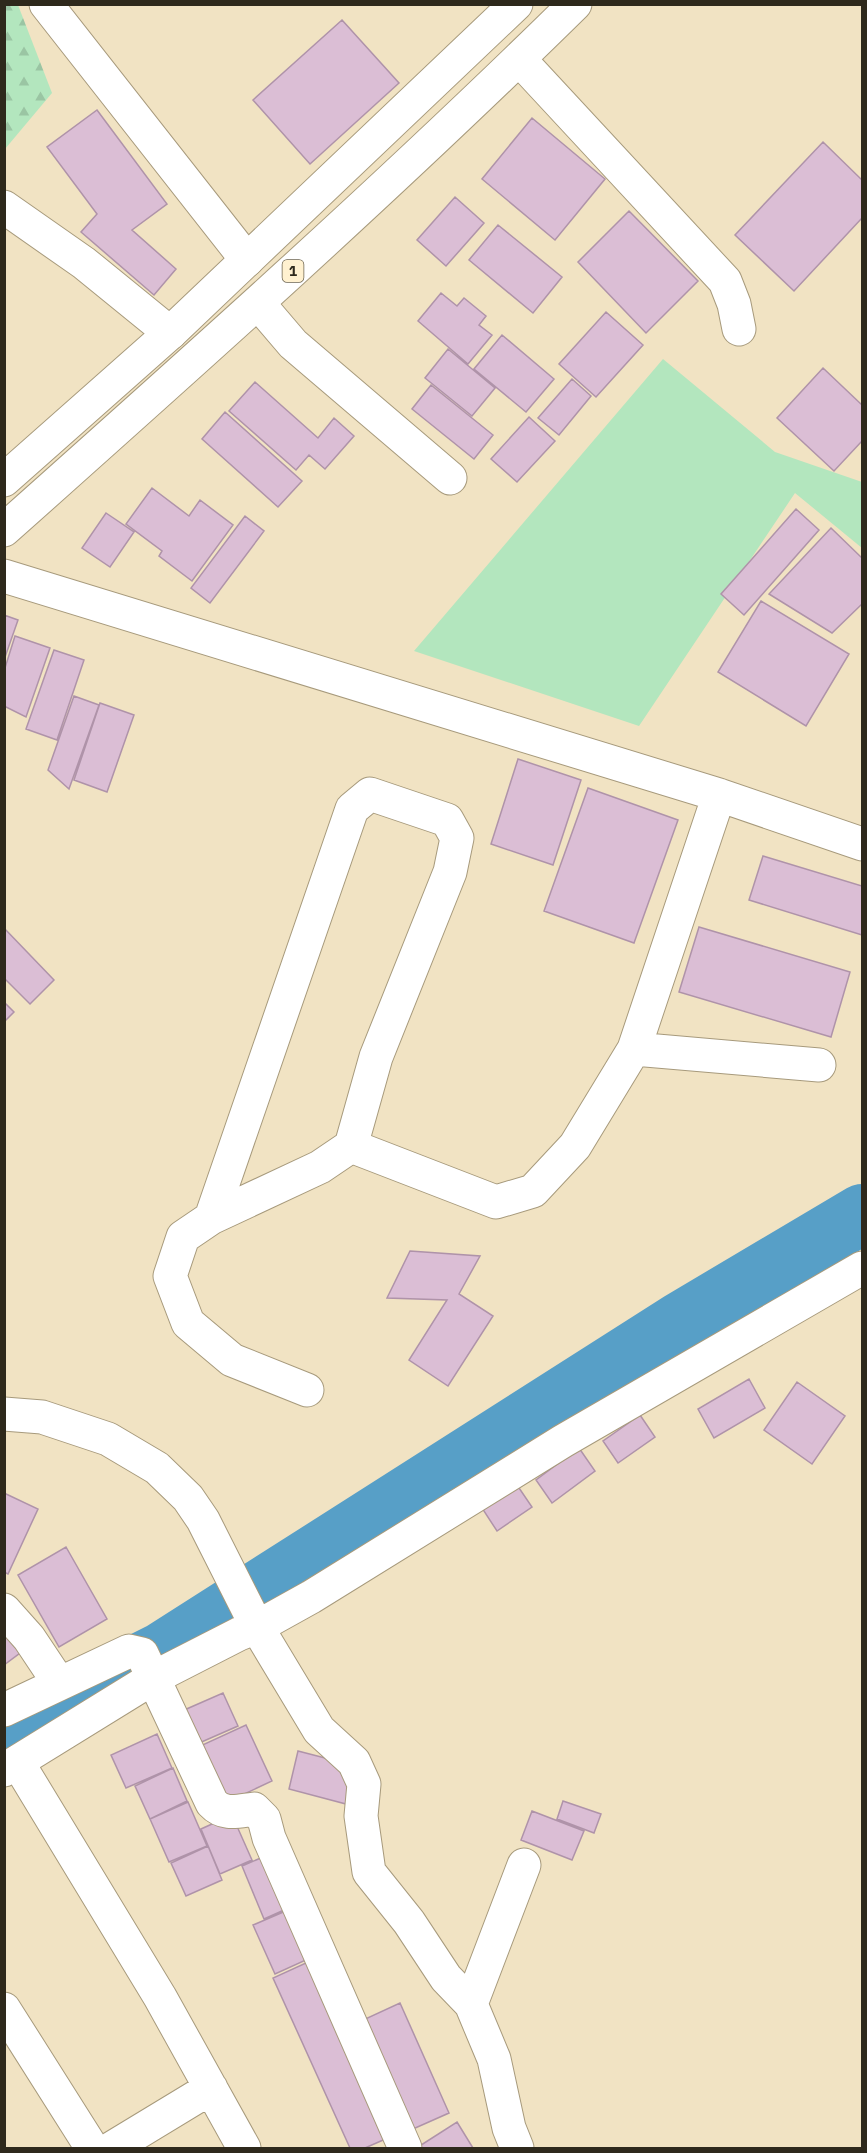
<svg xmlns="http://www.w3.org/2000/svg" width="867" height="2153" viewBox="0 0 867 2153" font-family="'IBM Plex Sans',sans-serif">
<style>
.green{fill:#b3e6be}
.forest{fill:url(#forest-firs)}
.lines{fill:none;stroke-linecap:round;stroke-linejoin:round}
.river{stroke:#579fc7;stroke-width:60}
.building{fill:#dbbed5;stroke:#af93a9;stroke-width:1.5}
.minor-casing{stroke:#a79a7c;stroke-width:35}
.highway-casing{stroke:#a79a7c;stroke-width:35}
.minor{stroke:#fff;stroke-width:33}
.highway{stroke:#fff;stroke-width:33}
.labels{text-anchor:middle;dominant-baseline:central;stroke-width:6;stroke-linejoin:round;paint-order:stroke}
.shield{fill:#fff1d0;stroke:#6d6552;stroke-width:1.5}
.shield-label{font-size:14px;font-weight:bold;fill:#2e291c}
</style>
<defs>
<pattern id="forest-firs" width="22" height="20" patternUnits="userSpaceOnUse" patternTransform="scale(1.5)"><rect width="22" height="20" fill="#b3e6be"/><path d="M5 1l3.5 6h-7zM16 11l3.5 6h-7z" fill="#9ac5a3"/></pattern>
</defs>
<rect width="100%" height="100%" fill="#f1e3c3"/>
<!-- green -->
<path class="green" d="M663,359L775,452L862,482V548L795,493L639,726L414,651Z"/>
<!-- forest -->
<path class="forest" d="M5,4L18,5L52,93L5,149Z"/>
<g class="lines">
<!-- river -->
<path class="river" d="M4,1731L162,1652L680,1322L862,1214"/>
</g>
<!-- building -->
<path class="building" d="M342,20L399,83L310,164L253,100Z
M97,110L167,204L132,230L176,269L154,295L81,232L97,214L47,147Z
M532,118L605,179L555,240L482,179Z
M823,142L862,180V218L794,291L735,235Z
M455,197L484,223L446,266L417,240Z
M629,211L698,281L646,333L578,262Z
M498,225L562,277L533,313L469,260Z
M441,293L457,306L464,298L486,316L479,325L492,335L468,364L418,321Z
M606,312L643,345L596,397L559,364Z
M502,335L554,379L526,412L474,369Z
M448,349L495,388L472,416L425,378Z
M823,368L862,405V441L834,471L777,418Z
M572,379L591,396L559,435L538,418Z
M255,382L318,438L334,418L354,436L325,469L309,455L296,470L229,411Z
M431,385L493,435L474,459L412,409Z
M225,412L302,481L278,507L202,439Z
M529,417L555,441L517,482L491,459Z
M152,488L189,516L200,500L233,525L192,581L159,556L162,551L126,524Z
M796,509L819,530L744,615L721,594Z
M106,513L134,532L110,567L82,548Z
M245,516L264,531L210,603L191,588Z
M831,528L862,558V604L832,633L769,594Z
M761,601L849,654L806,726L718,672Z
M4,615L18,620L4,660Z
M15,636L50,648L26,717L4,706V671Z
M54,650L84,660L57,740L26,729Z
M74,696L99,705L69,789L48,770Z
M100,703L134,715L107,792L74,780Z
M518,759L581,780L553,865L491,844Z
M588,788L678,820L634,943L544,911Z
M763,856L862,886V935L749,900Z
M699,927L850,972L831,1037L679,992Z
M4,928L54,980L30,1004L4,978Z
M4,1002L14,1012L4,1022Z
M410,1251L480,1256L459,1294L493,1316L448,1386L409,1360L447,1300L387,1298Z
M749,1379L765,1408L714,1438L698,1409Z
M797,1382L845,1416L812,1464L764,1430Z
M640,1415L655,1437L618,1463L603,1441Z
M579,1448L595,1471L552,1503L536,1480Z
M517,1485L532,1507L497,1531L482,1508Z
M4,1493L38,1509L8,1574L4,1572Z
M66,1547L107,1619L59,1647L18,1575Z
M4,1632L20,1653L4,1665Z
M223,1693L238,1726L197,1744L182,1711Z
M246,1725L272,1781L223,1804L198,1747Z
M157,1734L172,1768L126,1788L111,1755Z
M298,1751L356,1766L346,1804L289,1789Z
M173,1768L187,1801L150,1819L135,1786Z
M563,1801L601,1814L594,1833L557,1819Z
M188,1802L207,1846L169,1862L150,1819Z
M532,1811L584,1831L572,1860L521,1840Z
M232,1815L252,1860L220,1874L201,1829Z
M208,1846L222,1880L186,1896L171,1863Z
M270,1854L293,1906L264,1919L242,1866Z
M295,1907L317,1955L275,1974L253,1925Z
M319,1957L390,2137L365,2148H350L273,1978Z
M400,2003L449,2113L413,2129L363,2020Z
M457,2122L473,2148H418V2147Z"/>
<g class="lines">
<!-- minor casing -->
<g class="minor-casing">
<path id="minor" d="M46,4L247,260
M519,59L725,281L734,304L739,329
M4,207L84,263L170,333
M258,303L293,344L450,478
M4,576L719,795L862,844
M634,1049L719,795
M211,1218L352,809L370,794L447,820L457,838L450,872L376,1057L351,1146
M307,1390L232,1360L188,1323L170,1276L183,1237L211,1218L320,1167L351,1146L496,1202L533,1191L575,1146L634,1049L819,1065
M4,1414L42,1417L108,1439L157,1468L188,1498L203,1520L257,1627L319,1730L354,1762L364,1784L361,1816L369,1872L409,1922L446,1978L471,2004L494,2059L509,2128L517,2148
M4,1610L29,1638L59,1683
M4,1710L129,1651L142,1654L212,1803C224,1816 238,1811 254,1809L264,1819L269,1838L405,2148
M18,1763L160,1997L244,2148
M4,1770L153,1678L239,1634L257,1627L311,1597L563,1441L862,1268
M471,2004L524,1865
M4,2009L92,2148
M112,2148L211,2088"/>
</g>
<!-- highway casing -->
<g class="highway-casing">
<path id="highway" d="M4,480L170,333L516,4
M4,530C197,358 390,186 575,4"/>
</g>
<!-- minor -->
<use href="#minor" class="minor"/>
<!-- highway -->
<use href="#highway" class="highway"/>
</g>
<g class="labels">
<!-- shield labels -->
<rect class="shield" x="282.5" y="260" width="21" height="22" rx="4.5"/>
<g class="shield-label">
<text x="293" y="271">1</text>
</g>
</g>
<!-- border -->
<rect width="867" height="2153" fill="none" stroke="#2e291c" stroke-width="12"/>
</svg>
